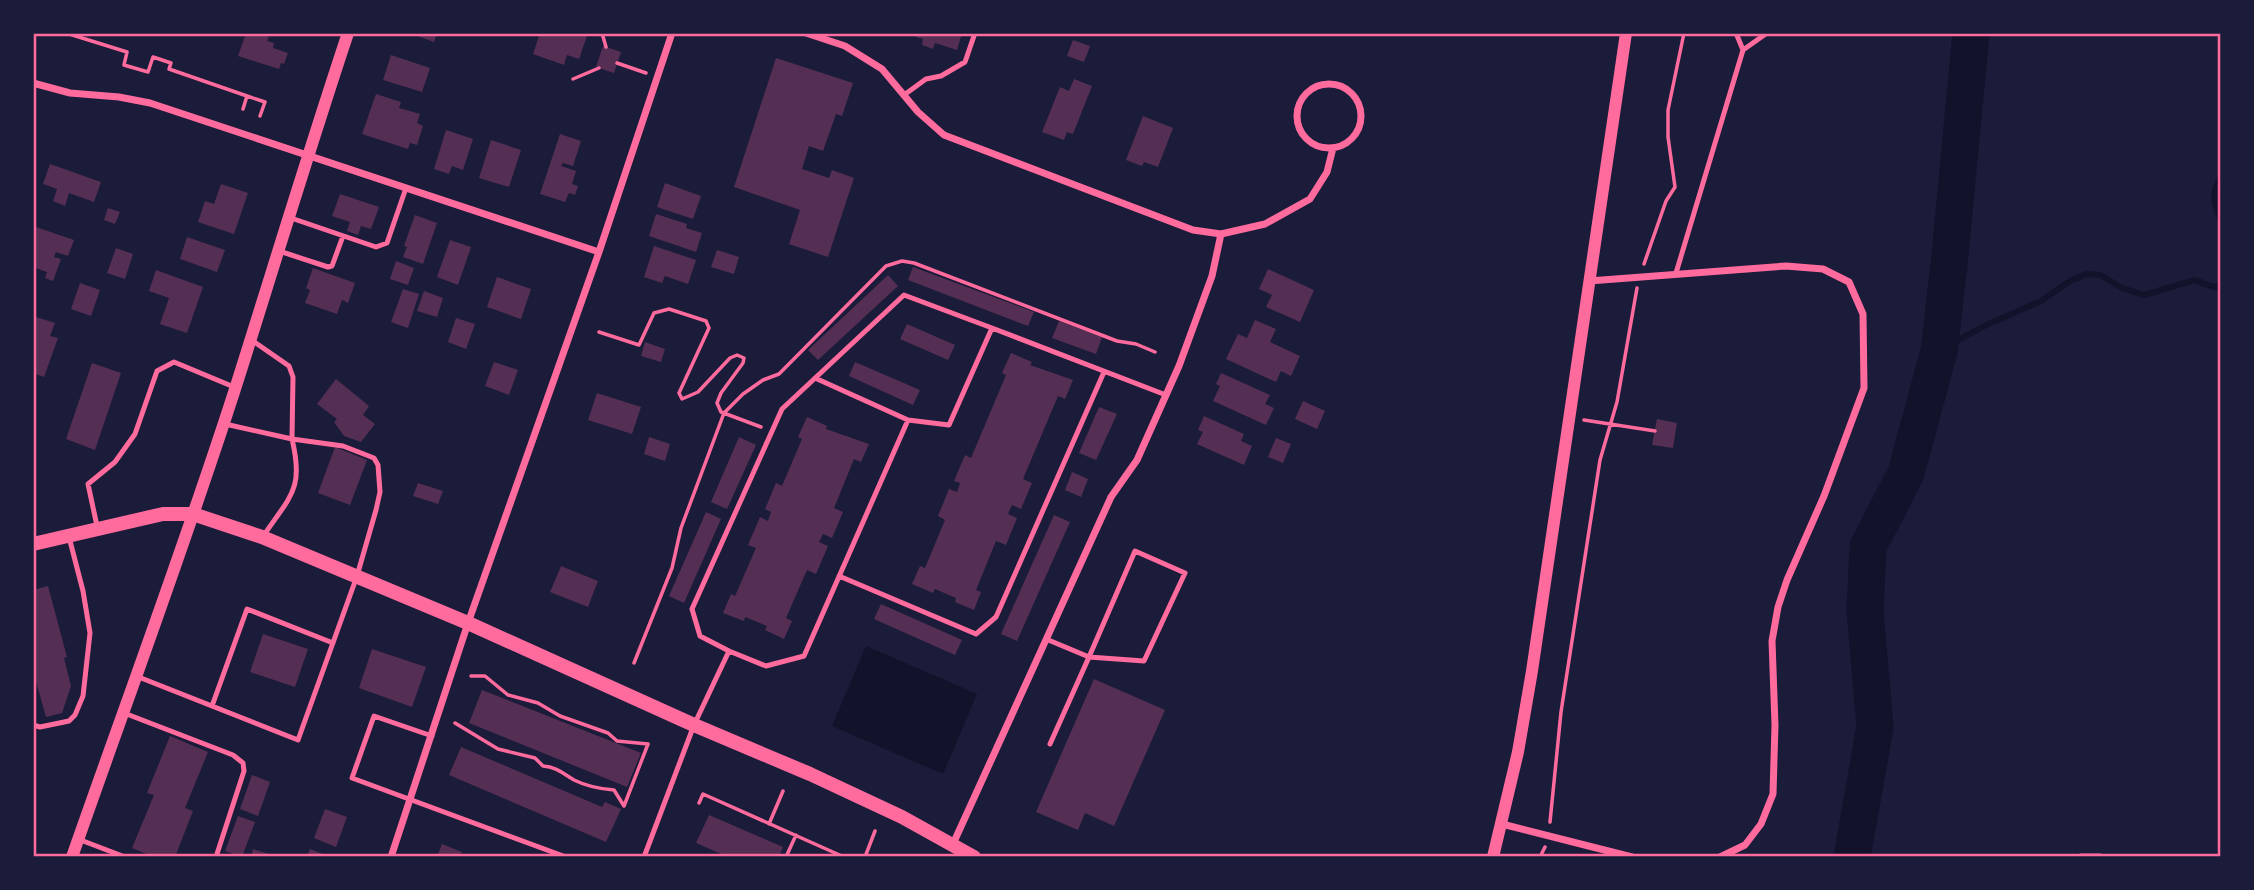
<svg xmlns="http://www.w3.org/2000/svg" width="2254" height="890" viewBox="0 0 2254 890" font-family="'IBM Plex Sans',sans-serif">
<style>
.water{fill:#12122b}
.lines{fill:none;stroke-linecap:round;stroke-linejoin:round}
.stream{stroke:#12122b;stroke-width:6}
.river{stroke:#12122b;stroke-width:37}
.building{fill:#542f53}
.path{stroke:#ff6b9d;stroke-width:3.5}
.service{stroke:#ff6b9d;stroke-width:5}
.minor{stroke:#ff6b9d;stroke-width:7}
.tertiary{stroke:#ff6b9d;stroke-width:12}
.secondary{stroke:#ff6b9d;stroke-width:14}
.neatline{fill:none;stroke:#ff6b9d;stroke-width:2.5}
</style>
<rect width="100%" height="100%" fill="#1b1b3a"/>
<!-- water -->
<path class="water" d="M866,646L977,694L943,774L832,726Z"/>
<g class="lines">
<!-- stream -->
<path class="stream" d="M2221,176C2212,193 2212,203 2221,219
M1939,351L1982,327L2041,301L2070,281L2087,274L2100,275L2122,288L2144,295L2195,280L2213,287L2221,285"/>
<!-- river -->
<path class="river" d="M1852,857L1875,727L1865,610L1868,547L1906,473L1939,351L1949,265L1971,33"/>
</g>
<!-- building -->
<path class="building" d="M246,33H258L269,37L267,41L274,43L273,48L288,53L284,64L281,63L279,69L238,56Z
M409,33H437L434,42Z
M540,33H588L579,59L567,55L564,65L533,54Z
M917,33H962L957,50L935,43L933,49L922,45L923,39L916,37Z
M1073,40L1090,46L1084,62L1067,56Z
M603,46L621,52L614,73L596,67Z
M391,55L430,68L422,92L383,80Z
M776,58L853,83L842,116L836,114L823,151L809,146L802,169L829,178L832,170L854,178L828,257L789,244L800,210L734,187Z
M1074,79L1092,86L1073,134L1067,132L1064,140L1042,132L1060,87L1069,91Z
M376,94L401,102L399,108L420,114L417,123L423,126L417,145L410,143L408,149L362,134Z
M1143,116L1173,128L1158,167L1144,162L1142,166L1126,160Z
M446,130L473,139L463,170L452,166L449,174L434,169Z
M560,134L581,141L573,166L563,163L561,166L576,171L572,184L578,186L575,195L569,193L565,202L540,194Z
M491,140L521,150L509,187L479,178Z
M50,164L101,182L94,202L69,193L65,206L53,201L57,189L43,184Z
M665,183L701,196L693,219L657,207Z
M221,184L248,193L234,234L198,222L205,201L214,204Z
M340,194L379,207L371,229L361,226L358,235L347,231L350,222L332,216Z
M108,208L120,212L115,224L104,220Z
M656,214L687,224L686,228L702,233L696,252L649,236Z
M415,215L437,223L423,264L403,257L407,247L404,246Z
M33,226L74,240L68,256L56,252L54,257L61,259L53,281L45,278L47,272L33,267Z
M187,237L225,250L217,272L180,259Z
M450,240L471,247L458,285L437,277Z
M654,246L696,260L688,284L665,276L662,283L644,277Z
M116,248L133,254L125,279L107,273Z
M717,250L739,257L734,274L711,267Z
M396,261L414,268L408,285L390,279Z
M913,267L1034,312L1028,326L908,280Z
M313,268L355,283L348,303L342,300L337,314L305,303L310,290L306,288Z
M1268,269L1314,290L1300,322L1266,307L1272,295L1259,289Z
M156,270L203,287L187,333L160,324L169,298L149,291Z
M888,275L898,286L818,360L808,350Z
M497,277L531,289L521,319L487,307Z
M80,283L100,290L91,316L71,309Z
M403,289L419,294L408,328L391,322Z
M424,291L443,298L437,317L417,311Z
M33,316L55,323L50,336L58,338L44,377L33,373Z
M456,318L475,324L466,349L448,342Z
M1255,320L1276,329L1270,342L1300,356L1291,376L1281,371L1276,382L1226,359L1238,334L1247,338Z
M1059,321L1102,337L1096,354L1052,338Z
M907,324L955,345L948,360L900,339Z
M645,342L665,349L661,362L641,356Z
M1011,353L1032,362L1030,365L1073,380L1065,399L1058,396L1023,479L1032,483L1021,509L1012,505L1008,514L1017,518L1006,545L996,541L976,590L981,592L974,610L955,602L956,598L935,589L933,593L912,584L920,566L925,568L945,520L938,516L949,489L957,492L960,483L954,481L965,455L971,458L1006,375L1002,373Z
M494,362L518,370L509,395L485,386Z
M855,362L920,390L913,405L849,376Z
M92,363L121,373L95,450L66,439Z
M1221,373L1270,395L1265,404L1274,408L1266,425L1213,401L1220,386L1216,384Z
M336,379L369,406L363,415L375,424L361,442L344,436L334,422L337,419L317,404Z
M597,393L641,407L632,434L588,420Z
M1303,401L1325,411L1317,429L1295,419Z
M1099,407L1117,414L1096,460L1079,453Z
M1204,416L1244,434L1241,441L1252,446L1244,465L1197,444L1203,432L1198,430Z
M807,417L827,426L826,429L869,444L861,462L854,459L834,508L843,512L832,538L823,534L819,542L828,546L816,574L807,570L786,618L792,621L784,639L765,630L767,626L745,617L744,621L723,613L731,594L735,596L756,548L748,545L760,517L768,521L771,512L765,509L776,483L782,486L802,439L798,437Z
M1657,419L1677,423L1673,448L1652,445Z
M649,437L670,444L665,461L644,454Z
M739,437L756,445L727,509L711,502Z
M1276,438L1291,444L1283,463L1268,457Z
M335,447L367,460L350,505L318,493Z
M1072,472L1088,479L1081,497L1065,490Z
M418,483L443,491L438,504L413,496Z
M706,512L721,519L684,603L669,596Z
M1054,515L1070,522L1017,641L1001,634Z
M561,566L598,581L588,607L550,592Z
M48,586L67,657L64,658L71,686L62,713L46,717L33,671V590Z
M881,604L962,640L955,655L874,619Z
M263,634L308,649L295,687L250,672Z
M372,649L426,667L412,707L359,688Z
M1094,679L1165,710L1114,826L1085,813L1078,830L1036,812Z
M482,690L641,753L627,787L469,723Z
M170,736L208,752L185,808L193,811L175,857H154L132,848L154,795L147,793Z
M461,747L602,807L605,802L621,809L606,842L449,775Z
M252,775L270,782L258,816L240,809Z
M325,809L347,817L336,847L314,838Z
M709,815L783,847L779,857H728L696,843Z
M238,816L255,822L242,857L225,851Z
M442,844L462,852L460,857H437Z
M253,849L275,856V857H251Z
M310,849L330,857H307Z"/>
<g class="lines">
<!-- path -->
<path class="path" d="M66,33L127,52L124,65L148,72L153,57L171,63L169,69L247,96L243,109
M602,33L606,47
M617,63L646,73
M573,79L599,68
M247,96L265,102L260,116
M1644,264L1666,201L1675,187L1668,137V110L1684,33
M599,332L639,345L654,313L669,309L706,321L709,328L679,393L682,399L698,392L730,358L737,355L744,358L743,363L721,393L717,403L721,412L761,427
M1584,420L1655,431
M634,663L672,568L681,528L724,413L743,394L763,380L779,374L886,266L902,261L914,263L1117,341L1136,344L1155,352
M455,723L498,749L535,758L543,766C557,767 562,773 574,780C586,786 601,789 614,790L624,806L648,744L617,741L608,733L560,716L538,703L508,695L485,676H471
M699,803L703,794L844,857
M1550,822L1561,712L1600,460L1617,402L1637,288
M769,824L783,791
M786,857L796,835
M865,857L875,831
M1540,857L1545,847"/>
<!-- service -->
<path class="service" d="M1743,50L1767,33
M904,95L926,79L941,76L965,62L975,33
M291,218L376,247L387,243L406,188
M279,251L328,267L332,266L343,236
M1676,273L1743,50L1736,33
M992,328L1166,395
M815,378L908,420
M225,424L292,439L293,377L289,366L250,339
M97,526L88,484L115,462L135,434L157,371L174,362L234,387
M839,576L976,634L996,617L1104,372
M1046,639L1089,657L1135,551L1185,573L1144,661L1089,657L1050,744
M136,676L298,740L357,576L376,510L380,492L378,465L374,458L343,446L292,439C304,489 291,495 264,535
M212,706L247,609L333,643
M124,713L233,755L243,763L244,771L216,857
M33,725L40,727L69,721L75,715L83,696L90,633L83,591L69,537
M432,736L374,716L352,778L566,857
M78,839L125,857
M644,857L694,725L729,651L766,666L804,656L908,420L949,425L992,328L904,295L782,409L692,609L700,636L729,651"/>
<!-- minor -->
<path class="minor" d="M806,33L845,46L882,69L918,112L944,135L1193,230L1221,234L1265,224L1310,199L1327,172L1333,148
M33,83L70,93L119,97L150,103L599,252
M1297 116a32 32 0 1 1 64 0a32 32 0 1 1-64 0Z
M1589,281L1786,266L1823,269L1849,282L1863,314L1864,388L1824,496L1787,580L1778,607L1772,641L1775,725L1773,794L1761,824L1745,845L1720,857
M1502,824L1632,857
M953,844L1111,497L1137,460L1179,366L1212,276L1221,234
M391,857L468,623L599,252L672,33
M2081,857H2100"/>
<!-- tertiary -->
<path class="tertiary" d="M72,857C127,700 185,545 236,386C273,269 309,150 348,33
M1493,857L1518,752L1532,671L1626,33"/>
<!-- secondary -->
<path class="secondary" d="M33,544L163,514H193L262,537L468,623L694,725L810,774L902,817L974,857"/>
</g>
<!-- border -->
<rect width="2254" height="890" fill="none" stroke="#1b1b3a" stroke-width="70"/>
<rect x="35" y="35" width="2184" height="820" class="neatline"/>
</svg>
